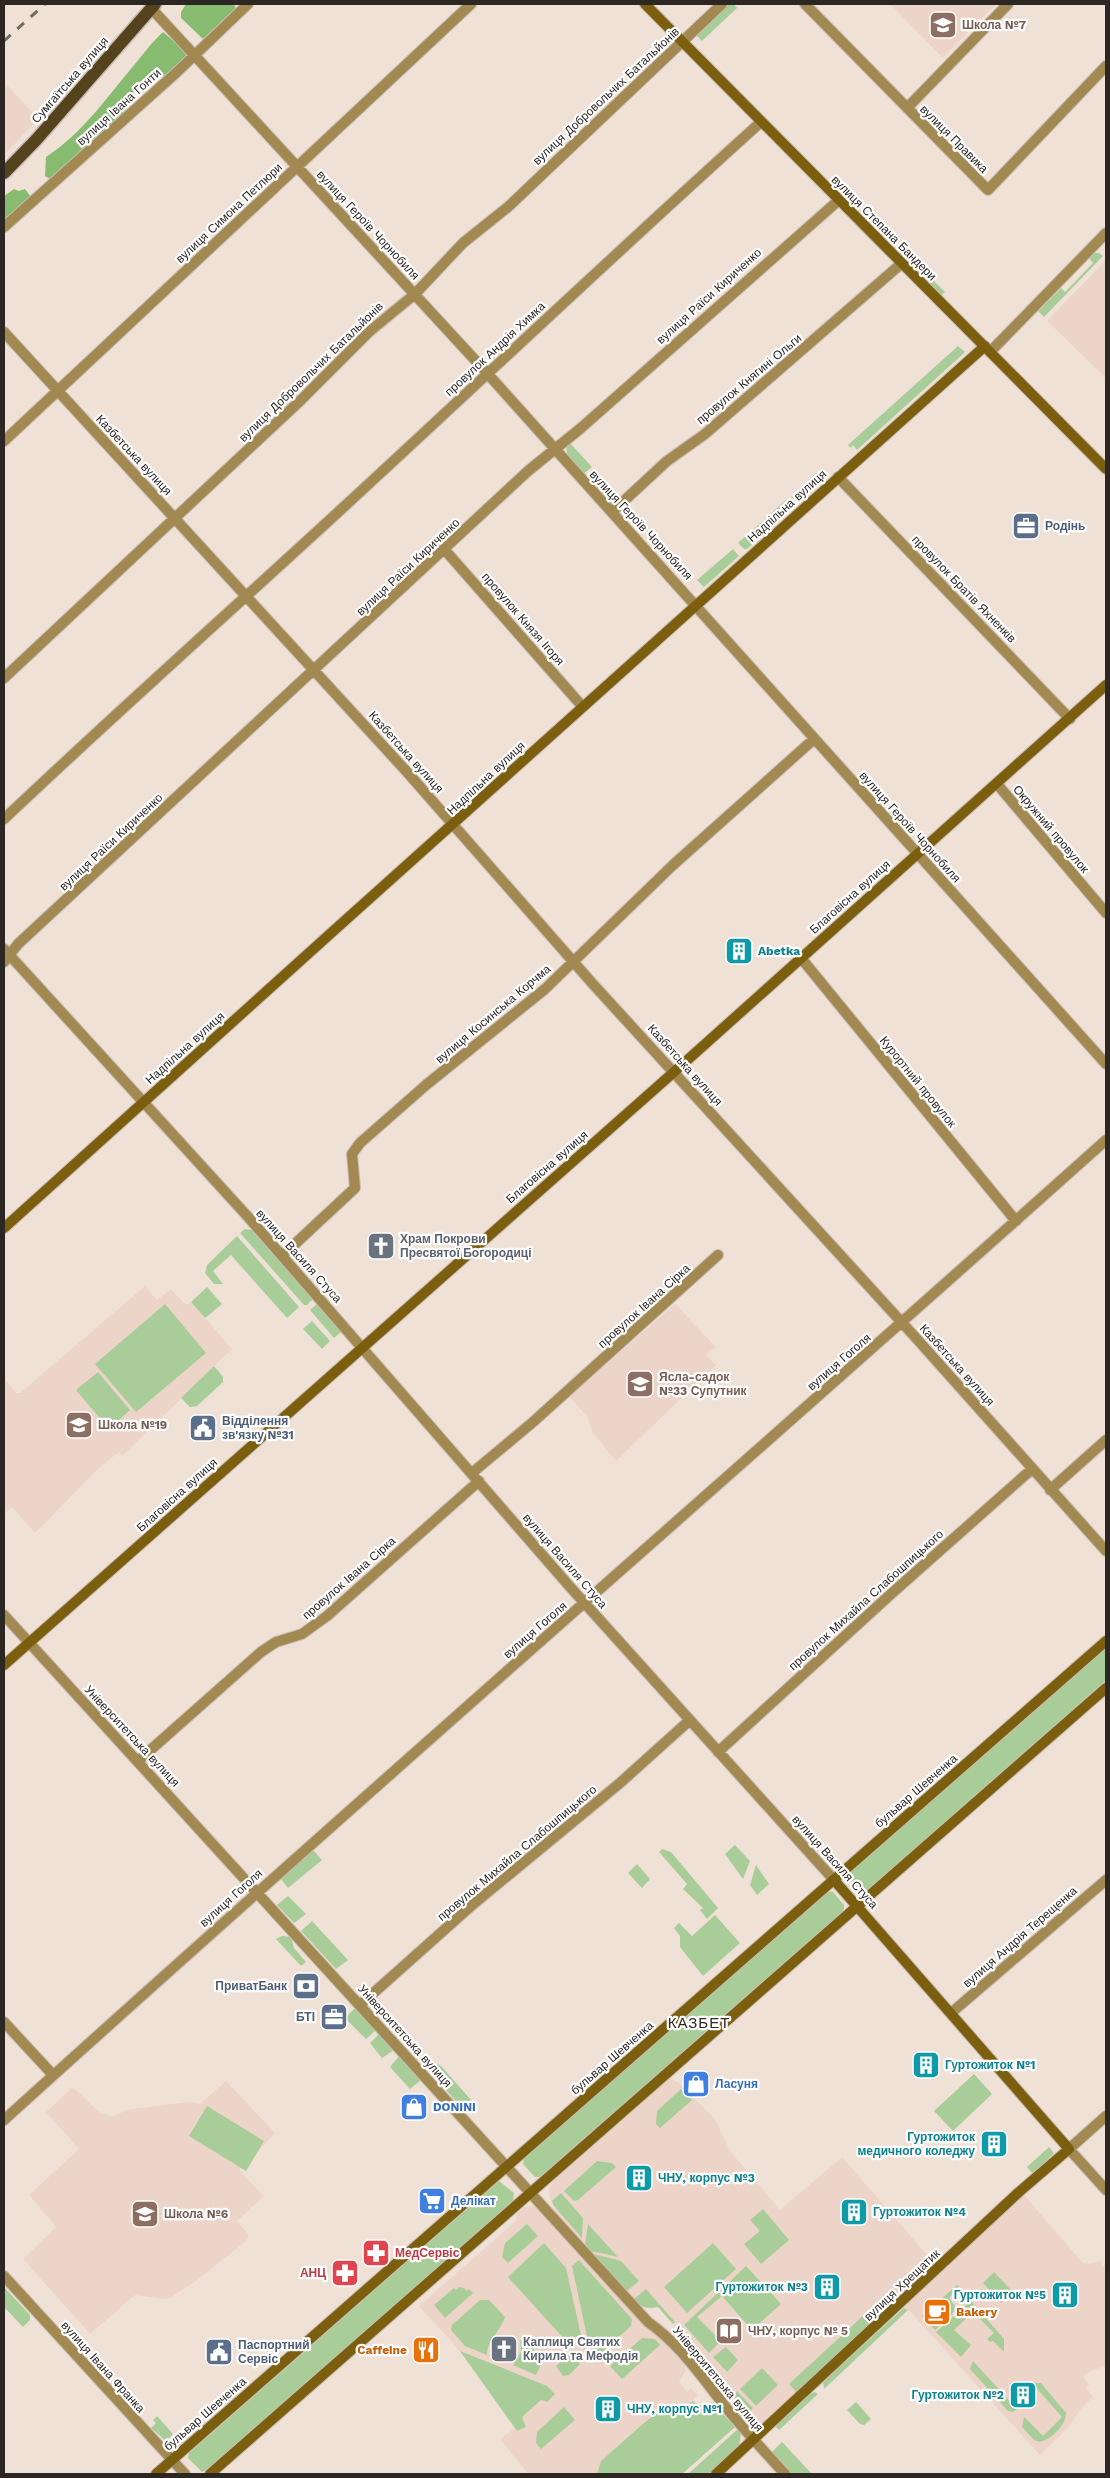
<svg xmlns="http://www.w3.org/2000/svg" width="1110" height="2478" viewBox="0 0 1110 2478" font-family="'Work Sans',sans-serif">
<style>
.built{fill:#ecd5c8}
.green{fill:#a8cd99}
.forest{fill:#87bc70}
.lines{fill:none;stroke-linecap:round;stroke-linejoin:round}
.street-casing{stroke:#c9bcb3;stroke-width:12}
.secondary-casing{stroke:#c9bcb3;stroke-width:12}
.primary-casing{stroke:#c9bcb3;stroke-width:15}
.street{stroke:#a18951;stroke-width:10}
.secondary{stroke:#7b5e0e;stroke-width:10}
.primary{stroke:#54431c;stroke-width:12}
.rail{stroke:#726963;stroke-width:3;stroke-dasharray:9 9;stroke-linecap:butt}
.labels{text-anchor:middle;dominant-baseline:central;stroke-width:4.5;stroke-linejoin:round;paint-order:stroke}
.education-label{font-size:12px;font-weight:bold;fill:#785e54;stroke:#fff;text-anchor:start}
.street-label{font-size:12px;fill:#2d2724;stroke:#fff}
.service-label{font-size:12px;font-weight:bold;fill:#4e5e75;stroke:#fff;text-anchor:start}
.culture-label{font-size:12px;font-weight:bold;fill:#0d838f;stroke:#fff;text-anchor:start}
.worship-label{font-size:12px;font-weight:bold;fill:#5b616d;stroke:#fff;text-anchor:start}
.shop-label{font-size:12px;font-weight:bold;fill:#366cbe;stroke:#fff;text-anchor:start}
.health-label{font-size:12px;font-weight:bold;fill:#be3a42;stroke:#fff;text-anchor:start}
.food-label{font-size:12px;font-weight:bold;fill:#c56008;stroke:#fff;text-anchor:start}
.quarter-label{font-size:15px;letter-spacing:1px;fill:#332721;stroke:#fff}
</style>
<rect width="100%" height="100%" fill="#f0e1d7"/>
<!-- built -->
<path class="built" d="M890,4H996L943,58Z
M8,86L38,119L4,155V90Z
M1106,260V378L1047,321Z
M145,1286L157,1300L171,1289L186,1305L191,1302L232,1349L122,1456L119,1452L99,1468L35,1533L12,1507L4,1514V1378L16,1393H20Z
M675,1304L716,1347L706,1355L716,1365L616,1461L593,1433L587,1416L569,1397Z
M670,2078L679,2083L715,2119L730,2151L780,2210L842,2157L935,2264L757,2428H750L736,2412L734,2392L658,2307L647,2308L640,2305L555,2211L550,2200L549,2188L554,2180Z
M226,2081L275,2133L260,2149L246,2171L241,2168L239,2170L264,2196L237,2221L249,2235L246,2241L196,2281L171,2297L164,2299L135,2295L90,2334L23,2259L56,2227L29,2195L79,2149L46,2112L73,2087L98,2111L113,2117L126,2110L188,2102L200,2104Z
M1024,2195L1083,2263L1089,2264L1101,2261L1102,2266H1106V2366L1090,2371L1083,2376L1089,2384L1086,2387L1093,2397L1081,2409L1067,2429L1040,2455L905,2306Z
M533,2206L540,2209L646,2328L660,2336L683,2362L686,2371L679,2381L687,2392L691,2388L698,2395L693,2400L699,2406L734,2427L682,2474H528L500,2439L515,2428L460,2351L419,2306L516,2221L517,2213L525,2207Z"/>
<!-- green -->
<path class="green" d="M729,4H734L737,8L702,41L696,35Z
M1099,253L1103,256L1044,317L1038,311L1061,288L1065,292L1093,263L1089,258L1095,253Z
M911,258L945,292L941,296L907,262Z
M958,346L965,352L963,354L857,450L853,445L851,448L848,445Z
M569,442L592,467L583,474C575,465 561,455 569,442Z
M816,473L823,481C814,488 802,506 791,497Z
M599,476L601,477L596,483L600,488L606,484L621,499L613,506L591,483Z
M787,499L794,507L747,549H744L738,543Z
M733,549L739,556L704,587L697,580Z
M245,1229L252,1230L310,1295L312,1300L307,1305H304L240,1233Z
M237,1236L299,1307L287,1318L231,1255L213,1271L223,1284H214L205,1273L207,1265Z
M207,1287L222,1304L205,1318L191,1302Z
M318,1303L342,1331L334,1338L310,1310Z
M165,1304L206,1353L136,1412L95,1364Z
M312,1321L330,1341L322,1349L303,1329Z
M214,1366L223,1377V1382L197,1406L190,1407L181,1398Z
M98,1372L130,1410L109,1429L76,1390Z
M1106,1648V1680L865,1892L860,1891L849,1879L850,1873Z
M735,1845L750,1861L743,1879L725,1854Z
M662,1849L671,1852L718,1908L707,1919L700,1910L703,1908L683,1889L687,1884L659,1852Z
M313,1850L322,1860L288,1888L281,1879Z
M637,1864L650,1879L642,1888L628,1873Z
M756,1865L769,1884L757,1895L750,1885Z
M827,1892H833L844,1905V1909L842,1912L543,2174L539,2177H535L523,2164L524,2159Z
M288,1896L306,1914L294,1923L277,1905Z
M715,1915L740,1943L703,1976L680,1947V1936L674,1928L679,1923L692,1936Z
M312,1921L348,1960L336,1969L301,1931Z
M282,1936L291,1937L294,1948L306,1962L301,1966L276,1939Z
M355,2008L376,2030L366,2039L345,2018Z
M379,2034L394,2050L382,2058L370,2043Z
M399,2056L421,2080L410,2089L390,2067Z
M435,2063L441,2066L472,2101L463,2109L429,2071Z
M974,2074L992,2094L953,2131L934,2111Z
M681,2089L692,2100L660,2128L656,2124L657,2111Z
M207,2106L264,2141L246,2171L189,2136Z
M1049,2147L1054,2153L1033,2174L1027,2167Z
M597,2161L612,2163L616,2167L578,2200L574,2201L564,2191Z
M499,2181L514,2193L513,2201L206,2470L202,2472L188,2458L189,2453Z
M561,2193L583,2218L582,2238L554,2206L552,2201Z
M763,2209L789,2240L761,2264L744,2244L760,2231L750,2220Z
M527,2224L538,2236L508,2263L502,2257L505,2243Z
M588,2224L618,2257L591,2251L585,2244Z
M544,2243L566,2268L581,2335L565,2340L508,2277Z
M713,2243L736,2269L687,2313L664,2287Z
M594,2254L621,2261L639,2281L627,2291Z
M579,2260L632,2319L631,2326L598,2356L589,2346L572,2266Z
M746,2266L781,2304L752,2330L722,2296L697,2317L721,2341L709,2353L684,2325Z
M994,2272L1013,2292L1001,2303L983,2283Z
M957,2285L959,2287L949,2298L957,2309L935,2330L922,2316Z
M4,2287L30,2315V2320L23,2327L4,2307Z
M459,2287L464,2288L467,2291L469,2289L473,2293L445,2318L434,2305L454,2288L456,2290Z
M646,2289L675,2322L673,2324L658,2307C647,2309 641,2308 634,2299Z
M890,2291L898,2299L797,2393L789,2384Z
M480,2300H489L505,2317C500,2332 488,2338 487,2355L465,2346L451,2330L452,2325Z
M971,2301L1004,2339V2352L993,2341L990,2342L987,2339L994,2333L973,2312L954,2330L971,2345L961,2357L936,2332Z
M904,2308L908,2310L824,2389L823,2383L826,2379Z
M524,2338L543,2360L536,2375L513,2365L521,2352L520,2341Z
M642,2338L655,2339L660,2345L622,2379L610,2366Z
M726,2347L738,2360L727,2372L713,2357Z
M460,2351L547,2386L555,2394L547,2402L541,2400L522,2417L526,2427L517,2431Z
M570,2353L577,2359L580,2364L569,2375L563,2376L556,2366Z
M973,2361L1017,2409L1013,2412L1008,2411L970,2369Z
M762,2368L778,2385L756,2406L740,2389Z
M1032,2383H1041L1066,2413C1066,2425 1052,2439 1040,2442L1034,2440L1022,2427L1024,2417L1043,2436L1062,2417Z
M737,2391L753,2408L742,2419L735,2409V2394Z
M815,2392L818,2394L779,2430L775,2426L810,2394Z
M693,2401L698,2406L712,2402L735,2427L682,2474H597L601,2461L644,2423L657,2413L668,2412L672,2414L683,2405L685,2407Z
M856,2402L871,2419L864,2425L860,2424L847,2410Z
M564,2407L575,2420L541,2449L536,2443L537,2432Z
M157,2416L173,2434L166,2441L151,2428L156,2423L153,2420Z
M738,2429L741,2433L739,2446L708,2474H688Z
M782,2442L812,2474H792L772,2452Z"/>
<!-- forest -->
<path class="forest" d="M186,4H234L236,9L203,39L181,18V12Z
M163,32L184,50L187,58L168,73L130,94L127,99L131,105L122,115L52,180L45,176L46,157C83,133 107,97 135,64C144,53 152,42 163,32Z
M14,189L19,191L25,189L31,197L4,222V196Z"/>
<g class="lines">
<!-- street casing -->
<g class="street-casing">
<path id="street" d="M805,4L988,190L1106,66
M151,8L487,373L1106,1064
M907,108L1008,4
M4,227L177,72L248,4
M4,332L407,772L592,983L916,1338L1106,1551
M990,352L1106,233
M4,441L471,4
M838,477L1070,719
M612,512L667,461L705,434L902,263
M444,549L582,706
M4,678L301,400L370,331L415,294L463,243L508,207L722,4
M997,784L1106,913
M4,819C117,712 233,609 347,504C485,377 621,248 761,122
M4,949L249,1218L571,1588L834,1880
M801,958L1016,1221
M4,962L18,944L528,471L581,428L839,200
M282,1256L355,1188L352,1154L360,1143L426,1085L545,989L673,865L814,739
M472,1473L533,1422L718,1255
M1050,1490L1106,1440
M4,1615L648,2322C678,2343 698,2372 721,2401C741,2427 763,2450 785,2474
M718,1752L891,1594L1032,1469
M138,1761L261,1652L276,1642L302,1634L327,1616L479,1481
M360,2005L471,1906L620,1783L690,1720
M951,2013L1106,1880
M4,2022L53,2075
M1106,2116L1069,2149L1106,2190
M4,2120C368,1790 740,1468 1106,1140
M4,2276L185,2474"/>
</g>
<!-- secondary casing -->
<g class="secondary-casing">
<path id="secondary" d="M645,4L1106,469
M4,1228C331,934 656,638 985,346
M4,1665L674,1072L1106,685
M156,2474L1106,1641
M210,2474L1106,1688
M716,2474L1019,2192L1069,2149L834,1880"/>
</g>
<!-- primary casing -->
<g class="primary-casing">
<path id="primary" d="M4,173L36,140L155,4"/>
</g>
<!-- street -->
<use href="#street" class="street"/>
<!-- secondary -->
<use href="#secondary" class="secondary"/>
<!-- primary -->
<use href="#primary" class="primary"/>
<!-- rail -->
<path class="rail" d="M4,41L45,4"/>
</g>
<!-- icons -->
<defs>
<g id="school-square" transform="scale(1.4375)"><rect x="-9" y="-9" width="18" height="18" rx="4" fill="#8d6e63" stroke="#fff"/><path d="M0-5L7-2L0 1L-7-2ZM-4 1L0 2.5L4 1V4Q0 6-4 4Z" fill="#fff"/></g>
<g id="office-square" transform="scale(1.4375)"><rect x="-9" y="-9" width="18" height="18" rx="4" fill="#5c6f8a" stroke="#fff"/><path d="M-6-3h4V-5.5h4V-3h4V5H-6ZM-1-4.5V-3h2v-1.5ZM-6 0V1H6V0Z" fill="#fff"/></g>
<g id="building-square" transform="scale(1.4375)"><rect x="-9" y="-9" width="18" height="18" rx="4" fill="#0f9aa8" stroke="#fff"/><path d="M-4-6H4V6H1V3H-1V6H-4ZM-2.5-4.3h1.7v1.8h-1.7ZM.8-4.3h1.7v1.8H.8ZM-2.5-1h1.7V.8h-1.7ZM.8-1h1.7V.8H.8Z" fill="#fff"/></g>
<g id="church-square" transform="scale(1.4375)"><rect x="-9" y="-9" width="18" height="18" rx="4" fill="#6b7280" stroke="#fff"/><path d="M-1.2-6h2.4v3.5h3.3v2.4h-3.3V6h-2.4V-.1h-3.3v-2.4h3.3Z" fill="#fff"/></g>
<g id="civic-square" transform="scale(1.4375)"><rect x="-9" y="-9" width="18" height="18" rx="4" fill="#5c6f8a" stroke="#fff"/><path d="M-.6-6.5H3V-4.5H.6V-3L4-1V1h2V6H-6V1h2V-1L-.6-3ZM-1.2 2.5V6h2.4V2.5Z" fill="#fff"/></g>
<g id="bank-square" transform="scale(1.4375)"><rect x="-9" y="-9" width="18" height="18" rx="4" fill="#5c6f8a" stroke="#fff"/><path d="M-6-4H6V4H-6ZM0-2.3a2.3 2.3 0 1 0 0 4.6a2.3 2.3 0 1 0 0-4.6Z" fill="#fff"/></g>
<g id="shop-square" transform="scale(1.4375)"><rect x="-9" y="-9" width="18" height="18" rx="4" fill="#3f7fe0" stroke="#fff"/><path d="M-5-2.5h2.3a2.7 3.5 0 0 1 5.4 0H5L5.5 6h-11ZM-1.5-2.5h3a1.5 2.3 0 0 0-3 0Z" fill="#fff"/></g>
<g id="supermarket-square" transform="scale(1.4375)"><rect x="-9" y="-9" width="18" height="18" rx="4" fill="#3f7fe0" stroke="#fff"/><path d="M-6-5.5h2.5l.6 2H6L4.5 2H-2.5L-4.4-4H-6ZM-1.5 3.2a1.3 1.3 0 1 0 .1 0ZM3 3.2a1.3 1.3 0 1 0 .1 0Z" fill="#fff"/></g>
<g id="pharmacy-square" transform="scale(1.4375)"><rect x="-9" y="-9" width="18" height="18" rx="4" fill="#e0444e" stroke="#fff"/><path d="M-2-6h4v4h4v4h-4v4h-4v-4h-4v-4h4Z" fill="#fff"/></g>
<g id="cafe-square" transform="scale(1.4375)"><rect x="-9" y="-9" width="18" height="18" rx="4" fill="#e8710a" stroke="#fff"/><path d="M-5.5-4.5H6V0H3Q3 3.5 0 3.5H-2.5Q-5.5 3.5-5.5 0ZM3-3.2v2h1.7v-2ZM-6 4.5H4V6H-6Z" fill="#fff"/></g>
<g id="library-square" transform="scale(1.4375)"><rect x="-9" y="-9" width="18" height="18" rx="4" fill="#8d6e63" stroke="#fff"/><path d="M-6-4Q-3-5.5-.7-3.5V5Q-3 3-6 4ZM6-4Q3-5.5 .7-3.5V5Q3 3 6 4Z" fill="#fff"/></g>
<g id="restaurant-square" transform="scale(1.4375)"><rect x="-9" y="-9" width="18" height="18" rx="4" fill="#e8710a" stroke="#fff"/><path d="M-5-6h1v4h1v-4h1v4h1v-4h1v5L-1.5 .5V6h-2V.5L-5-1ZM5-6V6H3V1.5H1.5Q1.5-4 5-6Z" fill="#fff"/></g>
</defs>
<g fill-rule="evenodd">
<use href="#school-square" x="943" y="25"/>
<use href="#office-square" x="1026" y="526"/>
<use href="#building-square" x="739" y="951"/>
<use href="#church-square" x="381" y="1246"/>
<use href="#school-square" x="640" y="1384"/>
<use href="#school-square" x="79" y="1425"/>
<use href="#civic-square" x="203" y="1428"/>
<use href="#bank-square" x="306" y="1986"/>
<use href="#office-square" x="334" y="2017"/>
<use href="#building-square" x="926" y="2065"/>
<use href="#shop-square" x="696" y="2084"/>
<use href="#shop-square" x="414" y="2107"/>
<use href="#building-square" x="994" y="2144"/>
<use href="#building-square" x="639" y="2178"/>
<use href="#supermarket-square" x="432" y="2201"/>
<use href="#building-square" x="854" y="2212"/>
<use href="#school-square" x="145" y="2214"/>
<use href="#pharmacy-square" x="376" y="2253"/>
<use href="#pharmacy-square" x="345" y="2273"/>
<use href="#building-square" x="827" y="2287"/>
<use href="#building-square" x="1065" y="2295"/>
<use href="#cafe-square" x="937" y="2312"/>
<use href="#library-square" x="729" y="2331"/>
<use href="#church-square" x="504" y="2349"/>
<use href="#restaurant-square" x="426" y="2350"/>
<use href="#civic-square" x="219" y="2352"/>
<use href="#building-square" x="1023" y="2395"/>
<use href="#building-square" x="608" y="2409"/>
</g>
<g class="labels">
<!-- education labels -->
<g class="education-label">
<text x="962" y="25">Школа №7</text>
<text x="659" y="1377">Ясла-садок<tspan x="659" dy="14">№33 Супутник</tspan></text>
<text x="98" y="1425">Школа №19</text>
<text x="164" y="2214">Школа №6</text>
<text x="748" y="2331">ЧНУ, корпус № 5</text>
</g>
<!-- street labels -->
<g class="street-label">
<text transform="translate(70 80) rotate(-49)">Сумгаїтська вулиця</text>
<text transform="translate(606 96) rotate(-43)">вулиця Добровольчих Батальйонів</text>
<text transform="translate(119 107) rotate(-42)">вулиця Івана Гонти</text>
<text transform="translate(954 139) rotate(45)">вулиця Правика</text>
<text transform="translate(229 213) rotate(-43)">вулиця Симона Петлюри</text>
<text transform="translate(368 225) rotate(47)">вулиця Героїв Чорнобиля</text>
<text transform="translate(884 228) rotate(45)">вулиця Степана Бандери</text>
<text transform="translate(709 296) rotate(-42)">вулиця Раїси Кириченко</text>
<text transform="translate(495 349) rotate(-43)">провулок Андрія Химка</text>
<text transform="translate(311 372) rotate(-44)">вулиця Добровольчих Батальйонів</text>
<text transform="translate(749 379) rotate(-40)">провулок Княгині Ольги</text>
<text transform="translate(134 455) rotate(47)">Казбетська вулиця</text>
<text transform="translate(787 506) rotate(-42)">Надпільна вулиця</text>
<text transform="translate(641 525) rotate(47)">вулиця Героїв Чорнобиля</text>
<text transform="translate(408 567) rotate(-43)">вулиця Раїси Кириченко</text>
<text transform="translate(964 589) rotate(46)">провулок Братів Яхненків</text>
<text transform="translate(523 619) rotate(49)">провулок Князя Ігоря</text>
<text transform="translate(406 752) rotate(48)">Казбетська вулиця</text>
<text transform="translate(486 778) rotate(-43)">Надпільна вулиця</text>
<text transform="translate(910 827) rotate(48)">вулиця Героїв Чорнобиля</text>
<text transform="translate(1051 829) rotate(50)">Окружний провулок</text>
<text transform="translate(111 842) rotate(-43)">вулиця Раїси Кириченко</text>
<text transform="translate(850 897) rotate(-42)">Благовісна вулиця</text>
<text transform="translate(493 1014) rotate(-40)">вулиця Косинська Корчма</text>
<text transform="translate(185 1048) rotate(-42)">Надпільна вулиця</text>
<text transform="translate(685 1065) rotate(48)">Казбетська вулиця</text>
<text transform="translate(918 1082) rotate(51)">Курортний провулок</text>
<text transform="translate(547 1167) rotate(-41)">Благовісна вулиця</text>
<text transform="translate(299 1256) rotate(48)">вулиця Василя Стуса</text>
<text transform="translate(644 1306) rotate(-42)">провулок Івана Сірка</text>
<text transform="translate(839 1362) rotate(-41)">вулиця Гоголя</text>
<text transform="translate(957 1365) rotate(48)">Казбетська вулиця</text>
<text transform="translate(177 1495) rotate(-42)">Благовісна вулиця</text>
<text transform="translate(565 1561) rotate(49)">вулиця Василя Стуса</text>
<text transform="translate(349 1578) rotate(-41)">провулок Івана Сірка</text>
<text transform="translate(866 1600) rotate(-42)">провулок Михайла Слабошпицького</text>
<text transform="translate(535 1630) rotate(-41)">вулиця Гоголя</text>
<text transform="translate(132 1736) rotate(47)">Університетська вулиця</text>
<text transform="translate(916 1791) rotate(-41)">бульвар Шевченка</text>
<text transform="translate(517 1853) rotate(-40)">провулок Михайла Слабошпицького</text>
<text transform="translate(835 1862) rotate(48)">вулиця Василя Стуса</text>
<text transform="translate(231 1898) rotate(-42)">вулиця Гоголя</text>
<text transform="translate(1020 1937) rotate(-41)">вулиця Андрія Терещенка</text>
<text transform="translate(405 2036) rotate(48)">Університетська вулиця</text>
<text transform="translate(612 2058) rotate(-41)">бульвар Шевченка</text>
<text transform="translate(902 2285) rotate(-43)">вулиця Хрещатик</text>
<text transform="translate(103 2367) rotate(48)">вулиця Івана Франка</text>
<text transform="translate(718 2379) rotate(50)">Університетська вулиця</text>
<text transform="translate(205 2414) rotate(-41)">бульвар Шевченка</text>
</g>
<!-- service labels -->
<g class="service-label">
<text x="1045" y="526">Родінь</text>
<text x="222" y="1421">Відділення<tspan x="222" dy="14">зв'язку №31</tspan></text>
<text x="287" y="1986" text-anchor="end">ПриватБанк</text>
<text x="315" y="2017" text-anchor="end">БТІ</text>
<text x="238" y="2345">Паспортний<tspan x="238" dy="14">Сервіс</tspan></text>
</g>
<!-- culture labels -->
<g class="culture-label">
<text x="758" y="951">Abetka</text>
<text x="945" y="2065">Гуртожиток №1</text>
<text x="975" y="2137" text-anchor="end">Гуртожиток<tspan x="975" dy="14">медичного коледжу</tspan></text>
<text x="658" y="2178">ЧНУ, корпус №3</text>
<text x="873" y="2212">Гуртожиток №4</text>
<text x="808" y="2287" text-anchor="end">Гуртожиток №3</text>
<text x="1046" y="2295" text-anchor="end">Гуртожиток №5</text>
<text x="1004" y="2395" text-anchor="end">Гуртожиток №2</text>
<text x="627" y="2409">ЧНУ, корпус №1</text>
</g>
<!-- worship labels -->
<g class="worship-label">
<text x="400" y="1239">Храм Покрови<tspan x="400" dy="14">Пресвятої Богородиці</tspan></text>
<text x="523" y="2342">Каплиця Святих<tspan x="523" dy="14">Кирила та Мефодія</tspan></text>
</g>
<!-- shop labels -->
<g class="shop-label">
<text x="715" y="2084">Ласуня</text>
<text x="433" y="2107">DONINI</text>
<text x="451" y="2201">Делікат</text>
</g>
<!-- health labels -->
<g class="health-label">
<text x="395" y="2253">МедСервіс</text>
<text x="326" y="2273" text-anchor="end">АНЦ</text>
</g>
<!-- food labels -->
<g class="food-label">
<text x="956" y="2312">Bakery</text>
<text x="407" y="2350" text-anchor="end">Caffeine</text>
</g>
<!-- quarter labels -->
<g class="quarter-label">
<text x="699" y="2023">КАЗБЕТ</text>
</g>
</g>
<!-- border -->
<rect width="1110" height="2478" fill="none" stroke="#2d2724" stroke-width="10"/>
</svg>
